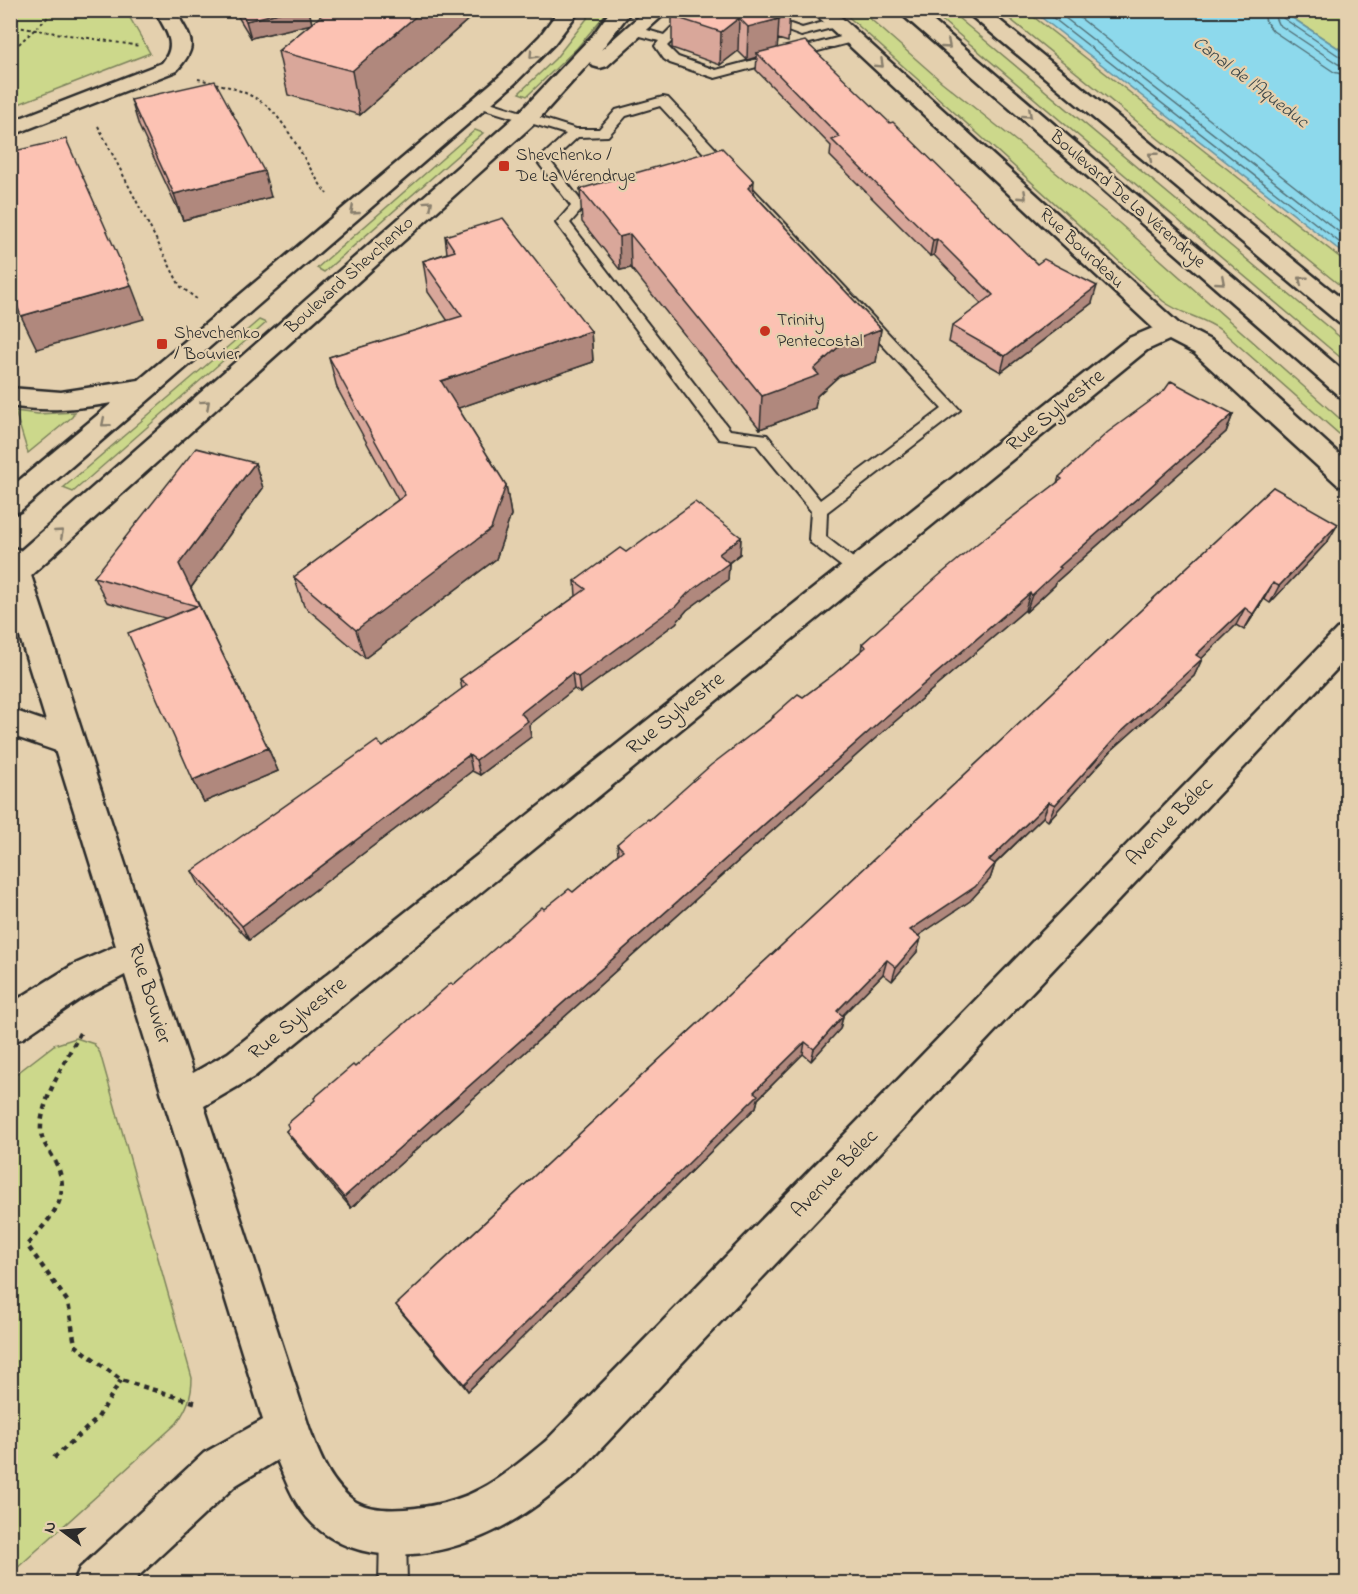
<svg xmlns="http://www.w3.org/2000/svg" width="1358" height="1594" viewBox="0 0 1358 1594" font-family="'Indie Flower',sans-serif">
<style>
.green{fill:#ccd88b;stroke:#7c825b;stroke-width:1.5}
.water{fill:#8dd9ec;stroke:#66939f;stroke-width:1.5}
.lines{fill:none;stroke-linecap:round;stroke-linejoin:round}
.shore{stroke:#527178;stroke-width:1.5}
.service-casing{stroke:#2b2b2b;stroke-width:4}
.minor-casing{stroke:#2b2b2b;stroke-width:5}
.tertiary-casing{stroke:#2b2b2b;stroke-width:5}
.secondary-casing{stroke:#2b2b2b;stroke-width:5}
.path-far1{stroke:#2b2b2b;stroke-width:2;stroke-dasharray:3 3;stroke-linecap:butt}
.path{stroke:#2b2b2b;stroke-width:4.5;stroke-dasharray:5 5;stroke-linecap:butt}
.service{fill:#e4d0ae;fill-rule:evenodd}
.minor{fill:#e4d0ae;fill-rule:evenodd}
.tertiary{fill:#e4d0ae;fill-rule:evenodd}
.secondary{fill:#e4d0ae;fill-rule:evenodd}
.wall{fill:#d9a79a;stroke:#2b2b2b;stroke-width:1.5}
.shaded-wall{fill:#b0887d;stroke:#2b2b2b;stroke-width:1.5}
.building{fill:#fcc2b3;stroke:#2b2b2b;stroke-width:1.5}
.oneway{stroke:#887e6c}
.poi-dot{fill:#c8321e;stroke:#e4d0ae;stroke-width:2}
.labels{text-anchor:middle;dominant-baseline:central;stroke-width:4.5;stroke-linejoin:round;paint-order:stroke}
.far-water-label{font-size:18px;font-style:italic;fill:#3a4548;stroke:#e4d0ae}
.far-poi-label{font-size:18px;fill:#2b2b2b;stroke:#e4d0ae;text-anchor:start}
.far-street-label{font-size:18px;fill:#2b2b2b;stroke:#e4d0ae}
.street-label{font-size:21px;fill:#2b2b2b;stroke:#e4d0ae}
</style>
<rect width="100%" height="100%" fill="#e4d0ae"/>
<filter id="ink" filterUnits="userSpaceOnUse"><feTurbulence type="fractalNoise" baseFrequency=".0167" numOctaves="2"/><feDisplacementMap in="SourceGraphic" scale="12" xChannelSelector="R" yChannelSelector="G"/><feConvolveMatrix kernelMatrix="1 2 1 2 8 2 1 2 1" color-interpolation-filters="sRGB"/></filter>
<g filter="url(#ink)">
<!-- green -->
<path class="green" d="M11,10L126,11L150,53L11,107Z
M593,11H608L577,48L527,96L519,93L555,59Z
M842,11H860L867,16L942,82L1119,223L1347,425V441L1222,331C1204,317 1181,315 1163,301Z
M931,11H948L957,17L1347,343V363Z
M1000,11H1026L1347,263V291Z
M1282,11H1347V54Z
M475,130L483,133L324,272L317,268Z
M259,320L266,323L73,492L63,488Z
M15,411L38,414L75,412L72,417L28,453Z
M76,1038L94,1044L100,1053L192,1378C192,1397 187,1408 177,1423L15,1570L10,1563L11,1078L54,1045Z"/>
<!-- water -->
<path class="water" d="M1033,11H1282L1347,54V256Z"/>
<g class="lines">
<!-- shore -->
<path class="shore" d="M1043,10L1348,249
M1055,10L1348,239
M1070,10L1348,228
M1263,10L1266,22L1273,31L1334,72L1348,76
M1272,10L1278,24L1338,64L1348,66
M1280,10L1283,18L1342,58L1348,59"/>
<!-- service casing -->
<g class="service-casing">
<path id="service" d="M689,10H703L667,46L678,57L716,70L852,34L858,38L856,41L715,78L670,63L664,59L655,46L659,41L633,34L631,31L637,27L664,35Z
M731,10H750L802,28L835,19L841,23L839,26L801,36Z
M663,97L668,98L960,410L827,512L826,537L862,565L865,569L862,573L856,575L850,573L811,543L809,539L811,511L756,444L719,439L556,223L571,206L537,161L566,134L475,106L474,103L480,99L576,129H599L616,110ZM660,106L942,409L820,500L767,435L730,430L570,223L585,206L551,162L578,137L608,136L626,116Z
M393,1521L402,1525L406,1534L407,1584H379L380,1534L384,1525Z"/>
</g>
<!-- minor casing -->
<g class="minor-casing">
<path id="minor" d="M155,10H175C190,39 201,44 176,71L10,136V122L162,63C179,43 165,31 155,10Z
M811,10H833L1179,324L1212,341L1231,356L1348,462V488L1338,485L1194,353L1169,340L1147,350L254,1077L204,1106L310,1430C320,1457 331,1485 356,1502C370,1510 390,1510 405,1509C471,1504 497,1481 546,1441L1337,629L1348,626V657L578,1473C555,1491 533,1510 507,1524C451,1556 364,1573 313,1524C295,1506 286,1482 277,1460L236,1485L130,1584H73L80,1568L204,1453L263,1420L125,975L83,997L23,1038L10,1043V1004L73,965L116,946L10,605V547L20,550L25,557L193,1073L228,1053L1129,338L1153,328Z"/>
</g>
<!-- tertiary casing -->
<g class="tertiary-casing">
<path id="tertiary" d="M559,10H580L554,44L514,84L20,511L10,514V488L112,403C77,409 45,412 10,406V388L61,392L139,380L500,76L540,36Z
M611,10H632L601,50L646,10H669L607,66L600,68L593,66L590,62L535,123L20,585L10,588V560L519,113L593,35Z
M10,709L79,733L84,742L79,751L68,755L10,735Z"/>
</g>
<!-- secondary casing -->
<g class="secondary-casing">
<path id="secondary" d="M897,10H920L1348,375V399L1339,396Z
M964,10H987L1348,304V325L1339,323Z"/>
</g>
<!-- path-far1 -->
<path class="path-far1" d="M10,26L140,46
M10,52L56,10
M198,79C221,84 249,91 267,106C291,127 307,168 327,194
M98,126L180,286L198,300"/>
<!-- path -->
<path class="path" d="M80,1033C67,1059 39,1102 41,1132C42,1143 50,1151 55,1161C74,1198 50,1218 27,1245L68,1302L75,1345L121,1380L197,1403
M54,1458L97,1419L121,1380"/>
<!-- service -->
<use href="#service" class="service"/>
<!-- minor -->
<use href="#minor" class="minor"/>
<!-- tertiary -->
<use href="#tertiary" class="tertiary"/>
<!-- secondary -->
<use href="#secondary" class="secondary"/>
</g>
<!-- wall -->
<path class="wall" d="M234,10H309L312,24L328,10H479L360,115L288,95L278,51L311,24L251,38Z
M679,10H790L788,42L778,39L777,48L1037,264L1092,303L1001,372L949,342L952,326L982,304L934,255L930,256L830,156L831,146L756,70L757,57L747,60L738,51L720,65L672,48V16Z
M131,100L271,197L183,220L139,126Z
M580,189L753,193L881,329L876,362L839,376L817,396L815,408L760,429L631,268L620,270L582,222Z
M445,236L591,331L593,362L458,408L506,485L511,515L496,559L365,658L304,606L294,577L398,500L337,388L329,357L448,321L428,292L423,261L447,253Z
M1233,414L1226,432L1056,582L1055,585L1026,612L1025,610L878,736L351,1208L294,1142L286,1131L355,1067L544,909L573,892L618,854L617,844L649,820L772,718L773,716L803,697L834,674L861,651L862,644L1057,483L1059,477Z
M255,463L263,488L191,588L268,748L278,771L204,802L193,780L165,618L107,602L94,577Z
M1273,487L1328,541L1270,603L1264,599L1244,630L1236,625L1201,659H1202L1194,676L1112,750L1048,821L1043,817L995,864L990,879L970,901L918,936L921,938L917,952L892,981L883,974L842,1016H843L840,1029L811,1061L803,1054L758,1099L756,1107L468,1391L402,1313L396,1305Z
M741,537L740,554L729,563L728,580L687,610L676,623L580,693L574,689L529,725L531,737L480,775L472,771L249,940L200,886L192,871L383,747L462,689L460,679L576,596L575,581L626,552Z"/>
<!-- shaded-wall -->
<path class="shaded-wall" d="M290,10H309L312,24L251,38L246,21Z
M423,10H479L360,115L352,71Z
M762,10H768L767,22L779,19L777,52L757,53V57L747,60L748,27Z
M739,18L738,51L720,65L721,32Z
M264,171L271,197L183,220L174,194Z
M754,181L752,214L748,188Z
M630,234L631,268L620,270L619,237Z
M937,239L934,255L930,256L933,240Z
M131,285L144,319L37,349L21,316Z
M1097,286L1092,303L1001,372L1005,356Z
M881,329L876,362L839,376L817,396L815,408L760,429L762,396L814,369L843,343Z
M591,331L593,362L447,412L441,381Z
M1233,414L1226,432L1056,582L1055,585L1026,612L1032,595L1059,567Z
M255,463L263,488L190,589L179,564Z
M506,485L511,515L496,559L365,658L356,630Z
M1338,524L1328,541L1270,603L1279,586Z
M741,537L740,554L724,566L729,563L728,580L687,610L676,623L580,693L578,677L719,554Z
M1273,583L1264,599L1244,630L1253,614Z
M1030,593L1025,610L878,736L351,1208L344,1197L882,720Z
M1245,608L1236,625L1188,672L1196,655Z
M1202,659L1194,676L1112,750L1048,821L1055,805L1119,734Z
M572,673L574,689L529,725L531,737L480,775L476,760L521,713Z
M268,748L278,771L204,802L193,780Z
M469,755L472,771L249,940L242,926Z
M1049,802L1043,817L984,874L989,860Z
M995,864L990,879L970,901L906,944L910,930Z
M10,923L15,928L10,931Z
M921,938L917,952L892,981L896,967Z
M887,960L883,974L834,1024L837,1011Z
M843,1016L840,1029L811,1061L814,1049Z
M805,1042L803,1054L758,1099L756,1107L468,1391L464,1384L754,1092Z"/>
<!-- building -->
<path class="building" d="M240,10H290L246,21Z
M328,10H423L352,71L278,51Z
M679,10H762L765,15L779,19L748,27L739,18L721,32L672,16Z
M805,41L890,123L893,122L1037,264L1044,259L1097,286L1005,356L952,326L993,295L937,239L933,240L832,140L840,137L757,53Z
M215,81L264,171L174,194L131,100Z
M66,139L131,285L21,316L10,287V152Z
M722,148L754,181L748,188L881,329L843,343L814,369L819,375L762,396L630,234L619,237L580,189Z
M503,218L591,331L441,381L506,485L491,529L356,630L294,577L405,495L329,357L462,316L423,261L455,251L445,236Z
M1171,381L1233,414L1059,567L1061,568L1032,595L1030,593L882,720L344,1197L286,1131L289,1128L287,1124L315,1100L314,1098L353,1065L355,1067L451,983L453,985L542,907L544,909L569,889L573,892L623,850L617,844L632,831L648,819L649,820L711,765L774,717L773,716L798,694L803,697L834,674L866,647L862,644L936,578L978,543L1062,479L1059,477L1108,432L1164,391Z
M196,448L255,463L179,564L268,748L193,780L128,633L197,606L94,577Z
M1273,487L1338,524L1279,586L1273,583L1253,614L1245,608L1196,655L1202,659L1119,734L1055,805L1049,802L989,860L995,864L975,887L910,930L921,938L896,967L887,960L837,1011L843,1016L814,1049L805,1042L754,1092L758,1095L464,1384L396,1305Z
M695,502L741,537L719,554L729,563L688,593L676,606L578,677L572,673L521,713L528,721L476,760L469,755L242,926L192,871L377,741L383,747L467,685L460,679L586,589L575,581L620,548L626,552Z"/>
<!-- one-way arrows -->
<defs><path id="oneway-chevron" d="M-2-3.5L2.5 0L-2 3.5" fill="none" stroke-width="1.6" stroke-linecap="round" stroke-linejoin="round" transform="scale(1.5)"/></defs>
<g class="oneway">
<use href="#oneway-chevron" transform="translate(947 45) rotate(41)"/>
<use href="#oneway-chevron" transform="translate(533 55) rotate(134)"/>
<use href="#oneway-chevron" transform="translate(880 64) rotate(43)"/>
<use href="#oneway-chevron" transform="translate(1028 114) rotate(41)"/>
<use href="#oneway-chevron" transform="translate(1152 156) rotate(-141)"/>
<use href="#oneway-chevron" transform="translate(1023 196) rotate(43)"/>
<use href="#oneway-chevron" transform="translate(429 204) rotate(-42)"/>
<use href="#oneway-chevron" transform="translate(354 211) rotate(139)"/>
<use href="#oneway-chevron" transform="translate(1302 280) rotate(-141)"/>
<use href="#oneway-chevron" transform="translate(1221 281) rotate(41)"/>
<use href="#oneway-chevron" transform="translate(206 404) rotate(-42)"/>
<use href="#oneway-chevron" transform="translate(105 423) rotate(140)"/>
<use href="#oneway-chevron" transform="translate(60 533) rotate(-41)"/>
</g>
</g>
<!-- markers -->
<g class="poi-dot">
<rect x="498" y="160" width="12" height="12" rx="3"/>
<circle cx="765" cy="331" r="6"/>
<rect x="156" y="338" width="12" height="12" rx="3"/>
</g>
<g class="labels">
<!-- far-water labels -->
<g class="far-water-label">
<text transform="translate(1250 83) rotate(37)">Canal de l'Aqueduc</text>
</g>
<!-- far-poi labels -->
<g class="far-poi-label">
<text x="516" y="156">Shevchenko /<tspan x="516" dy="21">De La Vérendrye</tspan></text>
<text x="777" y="321">Trinity<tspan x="777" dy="21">Pentecostal</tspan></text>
<text x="174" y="334">Shevchenko<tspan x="174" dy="21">/ Bouvier</tspan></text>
</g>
<!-- far-street labels -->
<g class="far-street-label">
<text transform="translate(1127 200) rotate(41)">Boulevard De La Vérendrye</text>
<text transform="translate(1081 249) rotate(43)">Rue Bourdeau</text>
<text transform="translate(350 276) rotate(-42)">Boulevard Shevchenko</text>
</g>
<!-- street labels -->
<g class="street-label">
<text transform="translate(1056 411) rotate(-39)">Rue Sylvestre</text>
<text transform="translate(676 714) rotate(-39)">Rue Sylvestre</text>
<text transform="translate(1170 822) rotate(-46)">Avenue Bélec</text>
<text transform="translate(149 994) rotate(73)">Rue Bouvier</text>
<text transform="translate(298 1019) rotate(-39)">Rue Sylvestre</text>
<text transform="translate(835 1174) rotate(-46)">Avenue Bélec</text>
</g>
</g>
<!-- margin -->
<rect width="1358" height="1594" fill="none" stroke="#e4d0ae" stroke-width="36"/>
<rect x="18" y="18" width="1322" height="1558" fill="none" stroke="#2b2b2b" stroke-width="2" filter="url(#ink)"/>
<!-- north arrow -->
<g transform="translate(63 1531) rotate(286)" stroke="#e4d0ae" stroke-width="4.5" paint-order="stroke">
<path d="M0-4.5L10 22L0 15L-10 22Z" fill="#2b2b2b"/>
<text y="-9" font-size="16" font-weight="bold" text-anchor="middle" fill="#2b2b2b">N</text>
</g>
</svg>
